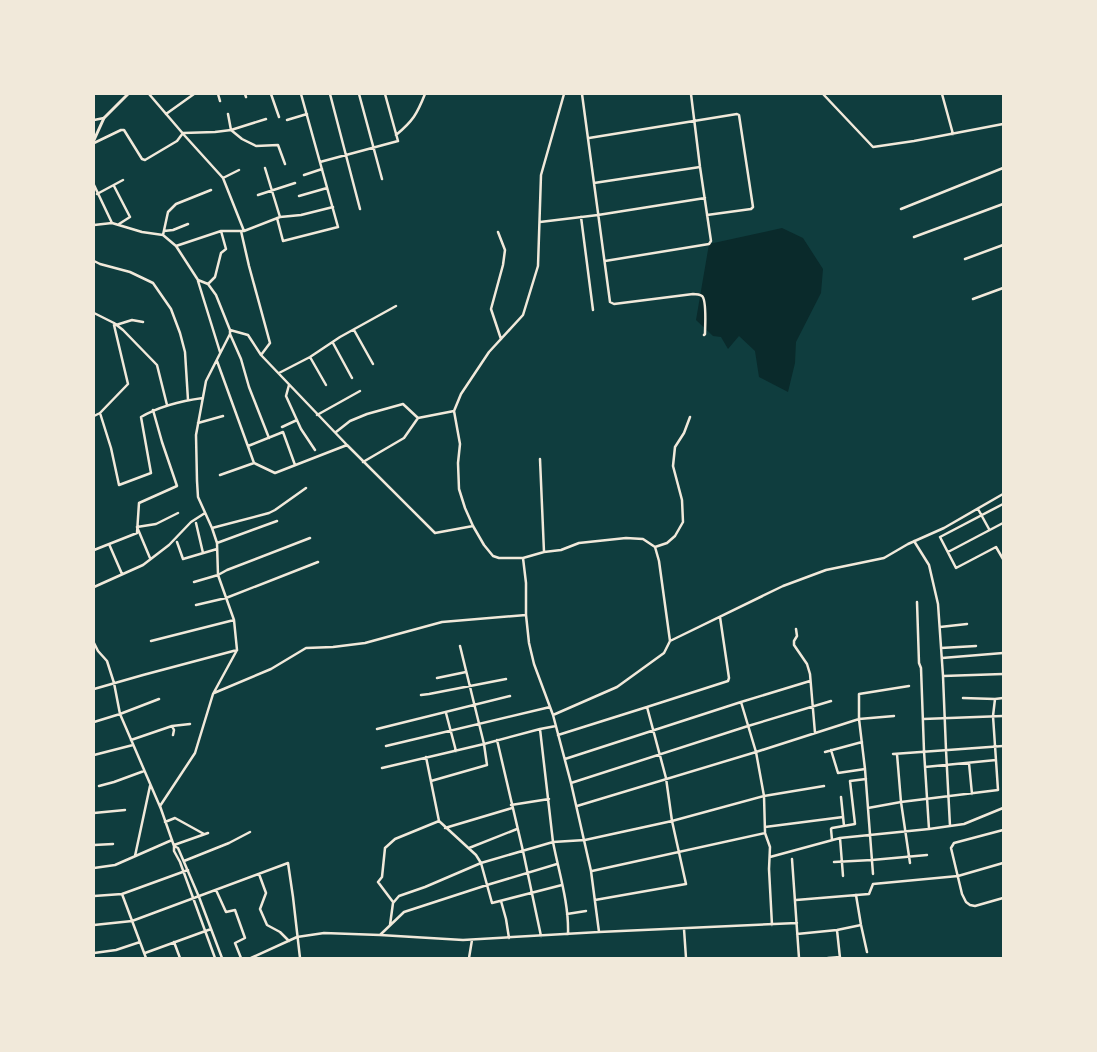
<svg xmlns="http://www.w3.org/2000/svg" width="1097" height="1052" viewBox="0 0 1097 1052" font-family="'Source Sans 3',sans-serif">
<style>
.water{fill:#0a2a2b}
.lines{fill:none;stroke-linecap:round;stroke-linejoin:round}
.minor{stroke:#f1e9da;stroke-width:2.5}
.secondary{stroke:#f1e9da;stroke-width:3}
</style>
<rect width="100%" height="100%" fill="#0f3d3e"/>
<!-- water -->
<path class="water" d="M782,228L803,238L823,269L821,293L796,342L795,363L788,392L759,377L755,351L739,336L728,349L721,337L713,336L696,320L709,244Z"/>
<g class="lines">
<!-- minor -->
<path class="minor" d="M149,94L185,136L223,178L244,231
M218,94L220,101
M245,94L246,97
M271,94L279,117
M330,94L360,209
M359,94L382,179
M582,94L610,302L614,304L693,294C696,294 699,294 702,296C707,300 705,326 705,334L704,335
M823,94L873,147L914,141L1003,124
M942,94L953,134
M166,114L194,94
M228,114L231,130L266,119
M94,120L104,118
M287,120L307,114
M396,135C413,121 417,114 425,94
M589,138L737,114L739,115L753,207L751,209L707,215
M94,143L121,130H124L142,159L145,160L177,141L183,133L215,132L231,130L242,139L256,146L278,145L285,164
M320,162L398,141L385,94
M265,168L280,217
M304,175L322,169
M223,178L239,170
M594,183L700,167
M94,185L112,223
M114,186L130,217L119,224
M97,194L123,180
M258,195L295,183
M299,196L327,188
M901,209L1003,168
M581,217L593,310
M277,218L283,241L338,227L301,94
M540,222L598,215L705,198
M94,225L112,223L142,232L163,235L176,246L198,280L208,284L216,295L230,330L248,335L261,355L347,445L435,533L473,526
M164,231L173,230L188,224
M241,231L249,266L270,343L261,355
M498,232L505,250L503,265L491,309L501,339
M163,235L168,212L176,204L211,190
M914,237L1003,204
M176,246L221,231H244L280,217L301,215L333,207
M965,259L1003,245
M94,261L100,264L130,272L153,283L171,309L180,333L185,352L188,400
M605,261L709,244L711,241L700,167L691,94
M198,281L220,352
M208,284L215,277L221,253L226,249L221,231
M973,299L1003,288
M94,313L114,323L123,330L157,365L167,405
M116,325L132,320L143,322
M354,330L373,364
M230,334L241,359L249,387L269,438
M333,343L352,378
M310,357L326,385
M217,361L254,463L275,473L347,445
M279,373L310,357L340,337L396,306
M289,385L286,396L301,429L315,450
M100,413L111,448L119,485L151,473L141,417C160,406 180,401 203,398
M317,415L360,391
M94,416L100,413L128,384L114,325
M198,423L223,416
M282,427L297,420
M336,432L350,421L367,414L403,404L418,418L454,411
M248,446L283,432L295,465
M540,459L544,552
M363,462L404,438L418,418
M220,475L254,463
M1003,504L940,537L956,568L996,547L1003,559
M978,509L989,529
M196,523L203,553
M212,528L269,513L275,510L306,488
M914,541L929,565L938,604L943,676
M177,542L183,559L217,549
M217,543L277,521
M109,544L122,574
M655,547L667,543L675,536L683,522L682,500L673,466L675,447L684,433L690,417
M94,550L137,533L139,503L177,486L162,442L153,410
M948,552L1003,523
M150,558L137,527L156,524L178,513
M523,558L526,583V615L529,643L534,664L553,715L571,783L591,871L599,932
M194,582L218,575L227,570L310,538
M94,587L143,565L169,545L191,522L205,513
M917,602L919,663L921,668L924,751L929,829
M196,605L226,598L318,562
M940,627L967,624
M796,629L797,636L794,641V645L807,664L810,674L815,733
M151,641L234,620
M670,641L783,586L826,570L884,558L908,544L944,528L1003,494
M94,643L98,651L107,661L114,683L120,714L161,809L174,846V851L180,862L215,958
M941,648L976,646
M942,658L1003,653
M437,678L466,672
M94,689L143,675L237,650
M214,693L271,669L306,648L333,647L365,643L442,622L526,615
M421,695L429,694L506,679
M963,698L995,699L1003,698
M741,702L756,752L764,796L765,832
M446,713L456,751
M553,715L617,687L664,653L670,641L659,561L655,547L643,539L626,538L579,543L561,550L544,552L523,558H499L493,556L484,545L473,526L465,508L459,489L458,463L460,444L454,411L461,394L489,352L523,315L538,266L541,175L564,94
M923,719L1003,716
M94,722L120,714L159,699
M172,726L174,730L173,735
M377,729L510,696
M558,735L647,707
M131,740L172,726L190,724
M497,740L523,851L541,936
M386,746L550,707
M831,750L838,773L865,769
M825,752L862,742
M893,754L1003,746
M897,754L901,802L910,863
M94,755L133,745
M426,757L439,821L476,855L481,863L492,903L562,885
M565,759L741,702L810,681
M969,763L972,794
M925,767L996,760
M382,768L484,744L540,729L556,726
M431,781L487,765L484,744L460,646
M571,783L748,726L831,701
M99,786L114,782L144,771
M841,797L844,826
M511,805L549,799
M577,806L756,752L859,719L894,716
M868,808L901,802L998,790L993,716L995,699
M161,809L160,806L195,753L213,694L237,650L234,620L218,575L217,543L212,528L198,497L197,481L196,435L206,381L230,334V331
M94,813L125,810
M165,822L175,818L204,834
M950,826L946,750L943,676L1003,674
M765,827L843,817
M445,828L512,808
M1003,830L954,843L951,848L962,894L966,902L970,905L975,906L1003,898
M840,838L843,876
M832,840L831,829L832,828L855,824L850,781L866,779
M94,845L113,844
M174,845L208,833
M174,846L178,848L199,897L222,958
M469,848L517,829
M135,856L150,786
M770,857L840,838L929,829L964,824L1003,808
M792,859L799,958
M184,861L229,843L250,832
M834,862L872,860L927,855
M94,868L115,865L172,840
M592,871L765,833L770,847L769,869L772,925
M259,874L266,893L260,909L267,925L280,932L289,941
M873,874L865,769L859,719V694L909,686
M216,890L226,912L235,910L245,938L235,943L241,958
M122,894L146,958
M856,895L861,925L867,952
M94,896L122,894L188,870
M595,900L686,884L672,821L666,778L647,707L728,681L729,678L720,617
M796,900L869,894L873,884L958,876L1003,863
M501,901L506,919L509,938
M393,902L378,882L382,877L385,848L395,839L439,821
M567,914L586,911
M94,925L132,921L288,863L293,897L300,958
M390,925L393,903L399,896L425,887L481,863L553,842L540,729
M684,929L686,958
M837,930L840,958
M568,934C569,903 559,873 553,842L585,840L672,821L764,796L824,786
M797,934L837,930L861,925
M380,935L404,912L487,885L557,864
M174,942L180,958
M94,953L116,950L140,942
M145,953L211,929
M251,958L297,937L324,933L380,935L463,940L599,932L797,923
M469,958L472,940
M828,958L840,957"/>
<!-- secondary -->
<path class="secondary" d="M94,140L104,118L128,94"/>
</g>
<!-- border -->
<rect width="1097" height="1052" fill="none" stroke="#f1e9da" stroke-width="190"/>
</svg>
